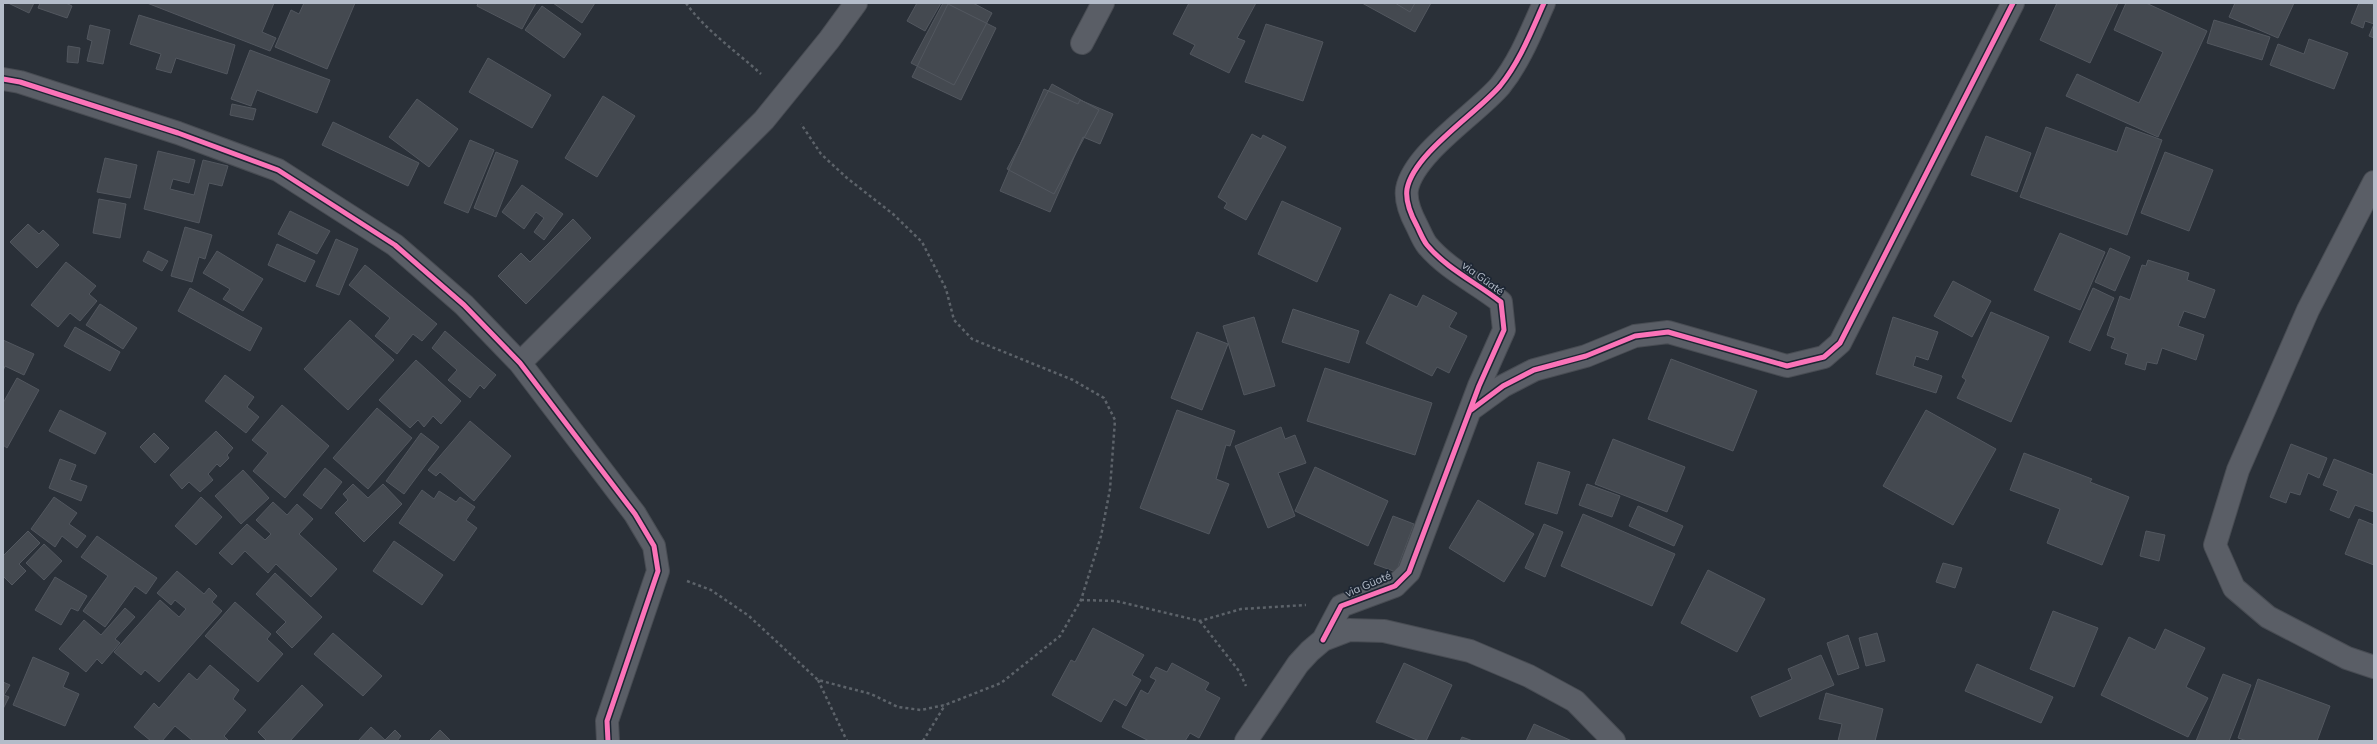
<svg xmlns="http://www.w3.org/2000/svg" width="2377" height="744" viewBox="0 0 2377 744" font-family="Mulish,sans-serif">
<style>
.building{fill:#444950;stroke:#52575f}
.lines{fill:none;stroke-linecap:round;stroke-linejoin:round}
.minor-casing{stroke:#484c53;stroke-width:24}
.path{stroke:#5d636a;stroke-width:2.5;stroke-dasharray:3 3;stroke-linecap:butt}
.minor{stroke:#5a5e66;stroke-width:22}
.cycleway-casing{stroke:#1d2633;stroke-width:8}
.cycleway{stroke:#fb73b8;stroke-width:5}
.labels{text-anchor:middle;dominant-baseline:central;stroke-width:3.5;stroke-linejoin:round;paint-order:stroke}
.street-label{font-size:11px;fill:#b4bcc9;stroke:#1d2633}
</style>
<rect width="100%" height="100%" fill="#2a3038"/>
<!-- building -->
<path class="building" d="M8,3H34L29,13Z
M40,3H66L72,6L67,18L38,8Z
M147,3H274L262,32L276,38L270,51Z
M304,3H355L327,69L275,47L291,10L299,14Z
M478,3H536L522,29L477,6Z
M553,3H595L582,23Z
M917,3H941L925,31L907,21Z
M943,3H973L992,13L954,85L911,63Z
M1189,3H1256L1237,38L1245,41L1229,73L1190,54L1195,45L1173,34Z
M1362,3H1431L1415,32Z
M1395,3H1415L1410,12Z
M2057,3H2118L2090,63L2040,40Z
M2126,3H2146L2207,31L2158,137L2066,96L2077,74L2139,103L2163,52L2114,30Z
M2235,3H2294L2278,38L2229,17Z
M2359,3L2374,4V38L2369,36L2374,24L2365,21L2363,28L2351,23Z
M948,4L996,28L961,100L912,77Z
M542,6L581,34L564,58L525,30Z
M139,15L235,45L227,74L176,58L171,73L156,69L161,54L130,44Z
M2214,20L2270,37L2262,60L2207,43Z
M1266,24L1323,42L1303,101L1245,82Z
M90,25L110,30L103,64L87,61L92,41L87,39Z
M2309,39L2348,53L2334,89L2270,65L2278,44L2304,54Z
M68,46L80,48L78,63L67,62Z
M250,50L330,80L317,113L257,90L251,106L231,99Z
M488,58L551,95L532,128L469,92Z
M1052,84L1099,110L1054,194L1007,169Z
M1044,89L1078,104L1080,100L1113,114L1100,144L1083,137L1050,212L1000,191Z
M603,96L635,116L597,177L565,158Z
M417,99L458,129L429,167L389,137Z
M232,104L256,109L253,120L230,115Z
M333,122L419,163L408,186L322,145Z
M2046,127L2117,152L2126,127L2162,140L2127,235L2020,197Z
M1252,134L1261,139L1263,135L1286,147L1246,220L1224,208L1227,203L1218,197Z
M1986,136L2031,153L2017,192L1971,175Z
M470,140L494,150L468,213L444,203Z
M158,151L195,160L189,183L173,179L170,189L194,195L203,160L228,166L222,186L209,183L199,223L144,209Z
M496,152L518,161L496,217L474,208Z
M2165,152L2213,170L2189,231L2141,213Z
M105,158L137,165L130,198L97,192Z
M522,185L563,214L544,240L534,232L544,218L536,212L524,229L502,212Z
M99,199L126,204L120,238L93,233Z
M1282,201L1341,228L1317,282L1258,254Z
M290,211L330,231L317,254L278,234Z
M573,219L591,238L526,304L498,276L521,253L530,262Z
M28,224L39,234L43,230L59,245L37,268L10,242Z
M185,227L212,235L205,259L199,257L192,282L171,276Z
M2060,233L2105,252L2080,310L2034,290Z
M336,239L358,249L339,295L316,286Z
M277,244L315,261L305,282L268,265Z
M2110,248L2130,257L2115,291L2095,282Z
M148,251L168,261L162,271L143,261Z
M217,251L263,279L243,311L223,299L230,289L203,273Z
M2148,260L2189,273L2187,280L2215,290L2205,318L2184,311L2178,326L2204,335L2196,360L2162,348L2157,364L2147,362L2145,370L2125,364L2128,354L2111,348L2115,338L2107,335L2120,296L2130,300L2142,265L2146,266Z
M66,262L96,286L89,294L97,301L80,321L70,313L58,327L31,305Z
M365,265L437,324L422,341L413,334L397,354L375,336L390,318L349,285Z
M1953,281L1991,301L1972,337L1934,316Z
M190,288L262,328L250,351L178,311Z
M2093,288L2114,298L2090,351L2069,342Z
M1390,294L1417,307L1423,295L1457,313L1449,327L1467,336L1449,373L1437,367L1432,376L1366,343Z
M100,304L137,328L123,349L86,325Z
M1293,309L1359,331L1349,363L1282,342Z
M1991,312L2049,337L2011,422L1957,398L1966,380L1962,377Z
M1254,317L1275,386L1244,395L1223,326Z
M1893,317L1938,332L1928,360L1916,356L1913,366L1942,376L1936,393L1876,374Z
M350,320L394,360L348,410L304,369Z
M75,327L120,352L110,371L64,346Z
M445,331L496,375L484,389L480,385L470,398L448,380L457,370L432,348Z
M1197,332L1228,344L1202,410L1171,398Z
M3,340L34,354L24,375L5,366L3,371Z
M1671,359L1757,391L1733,451L1648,419Z
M416,360L461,401L441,424L433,416L424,427L418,420L410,428L379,400Z
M1325,368L1432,403L1415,455L1307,421Z
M225,375L254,397L247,407L259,417L246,433L205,401Z
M17,378L39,390L7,448L3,445V403Z
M282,405L329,446L285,498L253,471L268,453L252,440Z
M377,408L412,438L368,489L333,458Z
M60,410L106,433L95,454L49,431Z
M1177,410L1235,431L1230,446L1226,445L1216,479L1229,484L1209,534L1140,508Z
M1926,410L1996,449L1953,525L1883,486Z
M470,421L511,456L474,501L440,472L436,476L428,470Z
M1281,427L1285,439L1295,435L1306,463L1278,473L1295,516L1268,528L1235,446Z
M216,431L233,448L227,455L229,458L220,467L217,464L208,474L213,480L200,492L189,482L182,489L170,475Z
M154,433L169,448L155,463L140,447Z
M421,433L439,447L404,494L386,481Z
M1613,439L1685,467L1667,512L1595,484Z
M2291,444L2327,458L2319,478L2308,473L2300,495L2290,492L2286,503L2270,497Z
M2024,453L2092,479L2090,482L2129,497L2102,565L2047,543L2060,509L2010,490Z
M60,459L76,465L70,480L87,486L81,501L49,488Z
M2334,459L2374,475V512L2355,505L2349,518L2330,510L2338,491L2323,485Z
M1538,462L1570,472L1557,514L1525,504Z
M1315,467L1388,501L1368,546L1295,511Z
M325,468L342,482L321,509L303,495Z
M243,470L269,498L241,524L215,496Z
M353,484L368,498L383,484L402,504L364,542L335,513L348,500L343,494Z
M1587,484L1620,496L1612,517L1579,505Z
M422,490L434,499L439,491L456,502L460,497L475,507L466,520L477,528L454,561L399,523Z
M54,497L77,513L69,524L86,536L77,548L62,536L55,547L31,529Z
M201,497L222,517L196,545L175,526Z
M1478,500L1534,534L1504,582L1449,548Z
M273,502L287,515L297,504L313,519L299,534L337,569L311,597L276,564L268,573L245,551L232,565L219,553L247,524L265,540L271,534L256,520Z
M1638,506L1683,526L1674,546L1629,526Z
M1583,514L1675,554L1652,606L1561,566Z
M1393,516L1414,524L1396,572L1374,564Z
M2359,519L2374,525V565L2345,554Z
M1544,524L1563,532L1545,577L1525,568Z
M28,531L40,543L19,564L26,571L12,585L3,576V556Z
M2146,531L2165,535L2159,561L2140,556Z
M97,536L157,578L146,594L135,586L105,627L83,611L108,576L81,557Z
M394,541L443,575L422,605L373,571Z
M44,544L62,561L44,580L26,563Z
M1943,563L1962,568L1955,588L1936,582Z
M1708,570L1765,599L1737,652L1681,623Z
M177,571L204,594L209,588L217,596L212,602L222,611L159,682L145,670L141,675L114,652L160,600L179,617L186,609L175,600L171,605L157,593Z
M275,573L322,617L292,648L276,632L286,622L256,594Z
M55,577L87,596L78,611L71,608L61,625L35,610Z
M235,602L271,634L267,639L283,654L258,682L205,636Z
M125,608L135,617L115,639L120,643L102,664L97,659L86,672L59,649L84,620L101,635Z
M2053,611L2098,628L2074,687L2030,669Z
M1093,628L1144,655L1132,675L1141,680L1126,706L1114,699L1101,722L1052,695L1071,660L1075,662Z
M2165,629L2205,648L2186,687L2208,698L2188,737L2101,695L2129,637L2155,650Z
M333,633L382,676L363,696L314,654Z
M1877,633L1885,661L1866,666L1859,638Z
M1848,635L1859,668L1838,675L1827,643Z
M1821,655L1834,685L1760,717L1751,697L1792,679L1788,669Z
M33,657L69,673L63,687L79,694L65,726L13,705Z
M1172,663L1209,683L1205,690L1220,698L1199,738L1190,733L1185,741H1149L1122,727L1141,690L1148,694L1156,680L1150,677L1156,667L1167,672Z
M1404,663L1452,685L1426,741H1419L1376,722Z
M1977,664L2053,697L2041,723L1965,691Z
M210,665L239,690L233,699L246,710L224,736L229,741H193L175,726L162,741H151L134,727L154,703L159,708L189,673L197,680Z
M2223,674L2251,685L2229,741H2196Z
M2258,679L2330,706L2317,741H2247L2238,738Z
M3,682L10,685L4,695L9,697L3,709Z
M302,685L323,705L290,741H267L258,732Z
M1826,693L1883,709L1875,741H1838L1842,724L1819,719Z
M1534,724L1572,741H1526Z
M371,727L385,740L395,730L401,736L397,741H358Z
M440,730L451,741H429Z
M1462,737L1473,741H1460Z"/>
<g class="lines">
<!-- minor casing -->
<g class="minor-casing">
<path id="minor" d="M1082,43L1103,3
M3,79L20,82L178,133L278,170L395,245L464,305L520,363L635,514L654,546L658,571L607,721L608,741
M2374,182L2308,310L2238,470L2215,545L2234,588L2268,617L2347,658L2374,667
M520,363L764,120L829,40L856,3
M1470,410L1503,386L1534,370L1586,356L1635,336L1668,332L1787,366L1824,357L1840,343L2013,3
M1323,640L1341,606L1395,586L1409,572L1479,386L1504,330L1501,302C1477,283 1447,269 1427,245C1423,240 1420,232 1417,226C1411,215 1405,202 1407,189C1414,153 1476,114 1500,86C1520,61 1531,32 1544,3
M1246,741L1298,664L1310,651L1323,640L1349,630L1384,631L1470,651L1529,676L1575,701L1614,741"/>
</g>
<!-- path -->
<path class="path" d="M686,3C706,31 736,51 761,74
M687,581L711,590L749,616L818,680L871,694L898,707L921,710L945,705L1001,683L1060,636L1081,600L1101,536L1110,489L1115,420L1104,398L1073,380L972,339L954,320L946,289L922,242L893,214L847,178L821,154L801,124
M1081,600L1116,601L1200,621L1241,609L1306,605
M1200,621L1239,671L1246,686
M818,680L847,741
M923,741L945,705"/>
<!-- minor -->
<use href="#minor" class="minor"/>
<!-- cycleway casing -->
<g class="cycleway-casing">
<path id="cycleway" d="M3,79L20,82L178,133L278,170L395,245L464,305L520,363L635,514L654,546L658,571L607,721L608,741
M1471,410L1503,386L1534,370L1586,356L1635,336L1668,332L1787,366L1824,357L1840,343L2013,3
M1323,640L1341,606L1395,586L1409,572L1479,386L1504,330L1501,302C1477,283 1447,269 1427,245C1423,240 1420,232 1417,226C1411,215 1405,202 1407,189C1414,153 1476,114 1500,86C1520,61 1531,32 1544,3"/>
</g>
<!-- cycleway -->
<use href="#cycleway" class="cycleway"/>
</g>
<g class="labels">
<!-- street labels -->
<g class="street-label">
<text transform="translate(1483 278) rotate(36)">via Güaté</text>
<text transform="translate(1368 584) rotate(-23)">via Güaté</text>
</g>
</g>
<!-- border -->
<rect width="2377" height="744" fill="none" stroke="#b4bcc9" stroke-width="8"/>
</svg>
